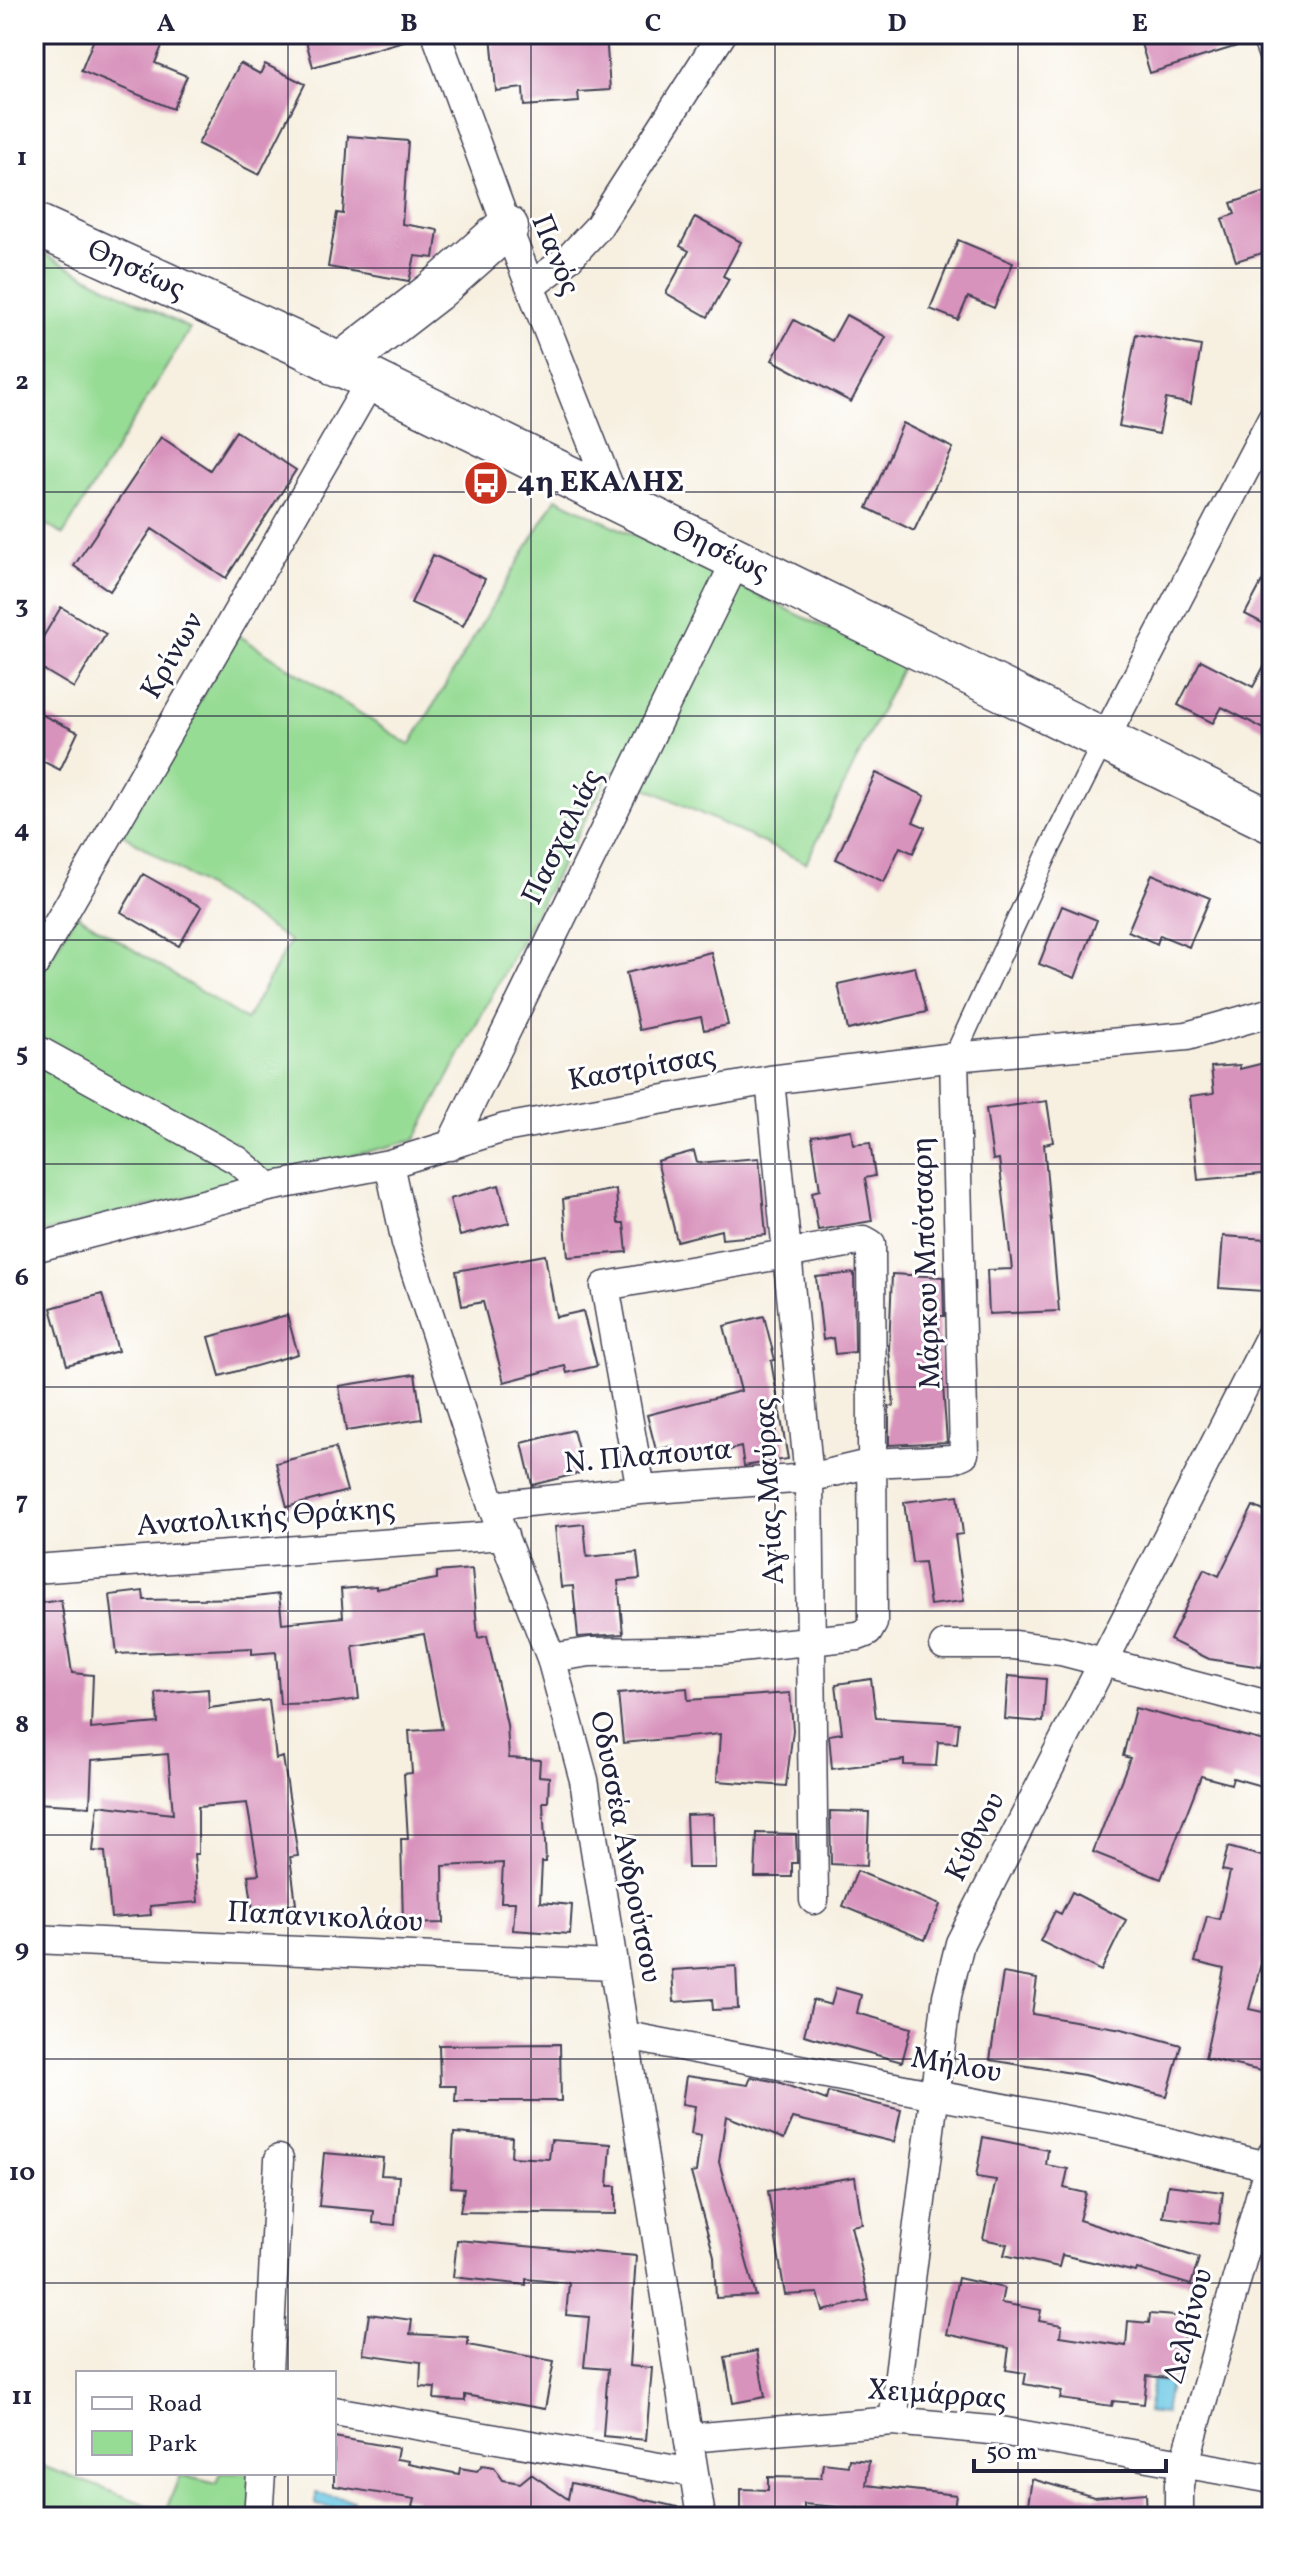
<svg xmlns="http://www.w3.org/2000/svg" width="1306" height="2551" viewBox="0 0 1306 2551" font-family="Vollkorn,serif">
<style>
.green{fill:#97dc95;stroke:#5c7f68;stroke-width:2}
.water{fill:#64c5e3;stroke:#43748f;stroke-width:2}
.building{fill:#d893bc}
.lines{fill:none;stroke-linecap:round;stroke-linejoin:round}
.pedestrian-casing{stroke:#424154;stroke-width:23}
.minor-casing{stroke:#424154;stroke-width:31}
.primary-casing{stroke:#424154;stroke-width:45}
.pedestrian{stroke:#fff;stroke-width:20}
.minor{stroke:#fff;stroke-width:28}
.primary{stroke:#fff;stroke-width:42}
.grid{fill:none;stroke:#22223b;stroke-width:2;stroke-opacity:0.55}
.labels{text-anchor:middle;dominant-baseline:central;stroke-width:6;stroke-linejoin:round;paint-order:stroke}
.street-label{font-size:30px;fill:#22223b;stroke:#fff}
.poi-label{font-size:30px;font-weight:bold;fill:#22223b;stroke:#fff;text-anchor:start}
.neatline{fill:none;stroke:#22223b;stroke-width:3}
.grid-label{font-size:26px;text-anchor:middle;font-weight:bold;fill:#22223b}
</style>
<rect width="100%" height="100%" fill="#fff"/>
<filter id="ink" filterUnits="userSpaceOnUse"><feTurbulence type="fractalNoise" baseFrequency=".0125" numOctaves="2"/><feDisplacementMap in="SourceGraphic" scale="16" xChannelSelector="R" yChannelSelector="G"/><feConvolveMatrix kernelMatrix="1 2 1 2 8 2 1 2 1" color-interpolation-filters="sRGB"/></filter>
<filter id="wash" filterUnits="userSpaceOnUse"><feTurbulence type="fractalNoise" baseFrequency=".006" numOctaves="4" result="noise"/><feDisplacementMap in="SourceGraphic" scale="32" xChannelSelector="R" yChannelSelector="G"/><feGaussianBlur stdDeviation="1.8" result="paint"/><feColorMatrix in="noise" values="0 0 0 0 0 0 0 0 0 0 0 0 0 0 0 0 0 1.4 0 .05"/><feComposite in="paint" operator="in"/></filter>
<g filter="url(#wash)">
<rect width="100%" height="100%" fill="#f7f0e1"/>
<!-- green -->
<path class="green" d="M34,249L190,329L63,535L34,517Z
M556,498L903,665L806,863L611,771L415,1140L34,1235V986L76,914L246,1020L290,941L121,833L238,635L410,745Z
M42,2466L159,2509L156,2517H34V2488Z
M221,2473H261L259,2517H163L180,2475L217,2484Z"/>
<!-- water -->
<path class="water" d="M1153,2379L1170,2383L1165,2414L1147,2412Z
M316,2493L353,2500L347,2511L316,2505Z"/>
<g id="blocks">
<!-- building -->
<path class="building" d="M96,34H167L155,63L187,76L173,109L81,71Z
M319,34H406L407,40L313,67L306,41L320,37Z
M491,34H606L610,90L578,92L579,102L524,106L523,88L496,91Z
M1138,34H1248L1250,42L1150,73Z
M240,63L260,74L265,64L305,84L259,175L198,144Z
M348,136L408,141L402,224L438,230L434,258L415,256L409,281L328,267L337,213L343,214Z
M1272,190V250L1236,261L1222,219L1235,214L1231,203Z
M695,217L741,242L723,276L729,279L708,317L666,293L689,251L680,246Z
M958,240L1013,263L994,308L968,297L958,320L930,309Z
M846,315L886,337L851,402L772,360L794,320L832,341Z
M1136,334L1201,346L1191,404L1166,399L1159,434L1119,426Z
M903,423L953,448L914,531L867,508Z
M236,431L296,470L226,578L152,529L110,591L74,566L161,437L210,470Z
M433,555L485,579L463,626L411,603Z
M1272,563V628L1245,614Z
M61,607L106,634L74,688L34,664V652Z
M1272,651V733L1222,707L1213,723L1178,705L1201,660L1253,687Z
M34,711L78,732L60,770L34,757Z
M876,773L925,796L913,822L925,827L913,853L900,847L884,882L836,859Z
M143,874L201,907L179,946L121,912Z
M1152,874L1210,898L1189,947L1160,935L1157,944L1128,931Z
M1062,906L1097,920L1075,978L1039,964Z
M711,952L728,1025L704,1030L701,1017L639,1030L626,973Z
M915,967L926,1012L848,1030L838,984Z
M1272,1061V1173L1198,1180L1190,1096L1214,1093L1211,1067L1240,1065V1069Z
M1047,1101L1053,1142L1044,1144L1059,1311L989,1314L987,1270L1012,1269L999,1159L993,1160L986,1109Z
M851,1130L853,1145L870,1143L875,1176L865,1178L872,1221L818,1230L812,1192L820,1190L812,1136Z
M694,1151L697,1163L759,1158L766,1235L722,1239L721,1230L677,1241L657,1161Z
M499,1185L509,1223L460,1236L450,1199Z
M616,1189L618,1223H624L627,1252L568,1257L563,1199Z
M1223,1236L1267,1239L1263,1291L1219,1288Z
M545,1255L556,1317L583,1311L597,1366L567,1373L565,1366L504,1382L483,1302L462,1306L456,1271Z
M854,1273L855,1352L835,1354L833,1338L823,1340L816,1277Z
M892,1274L943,1277L944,1316H938L947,1442L889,1445V1407L894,1406L889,1349Z
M102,1294L118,1351L67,1365L51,1308Z
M287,1315L298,1354L220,1376L209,1337Z
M764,1316L775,1360L771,1361L788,1459L744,1466L741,1447L676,1463L673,1446L656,1450L647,1415L741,1391L724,1326Z
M415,1374L422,1419L346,1431L339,1386Z
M573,1430L584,1472L532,1485L522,1443Z
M335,1448L347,1491L287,1507L276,1463Z
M958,1495L963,1534L955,1535L964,1601L930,1605L924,1562L912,1563L904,1502Z
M1253,1506L1272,1515V1595L1262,1667L1209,1659L1170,1640L1204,1569L1219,1576Z
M584,1524L587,1557L637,1552L640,1579L618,1581L623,1634L578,1637L573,1586L561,1587L555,1527Z
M472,1569L478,1638L487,1636L507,1725L509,1758L540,1760L539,1776L549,1777L548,1802H543L546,1862H542L540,1902L572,1905L570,1934L513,1930L515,1902H501L503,1863L443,1866L444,1923L403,1924L401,1839H408L404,1774L412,1773L409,1731L442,1729L424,1634L353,1646L359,1699L328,1703L280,1704L276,1652L252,1654V1648L117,1654L110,1595L143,1591L144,1600L247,1598L279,1594L282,1623L343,1617L341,1589L376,1586V1589L437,1579V1572Z
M61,1600L72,1673L93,1675L91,1729L158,1723L156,1693L208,1689L209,1708L269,1700L276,1759L283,1757L298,1856L290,1857L296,1904L253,1910L248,1875L259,1874L247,1803L198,1807V1854H194L198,1902L150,1906L151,1915L111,1918L105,1852L93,1851L98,1805L173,1814L168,1754L92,1760L90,1806L34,1803L42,1652L34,1653V1604Z
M1008,1676L1046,1679L1043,1722L1005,1719Z
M871,1679L876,1718L959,1723L957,1743L938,1742L936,1766L904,1765V1760L832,1769L829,1735L842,1733L836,1684Z
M687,1688L688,1700L790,1693L793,1730L786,1786L717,1781L720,1734L623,1743L618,1694Z
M1135,1708L1272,1743V1789L1233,1778L1231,1784L1201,1776L1161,1879L1093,1852L1130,1758L1123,1756Z
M830,1811L869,1812L867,1866L831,1864Z
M713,1814L715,1868H688L686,1815Z
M757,1833L796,1834L797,1863H792V1877H755Z
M1228,1847L1272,1859V1922L1249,2009L1272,2014L1261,2071L1205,2058L1224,1969L1195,1962L1207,1916L1219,1919L1230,1872L1222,1870Z
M857,1871L940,1905L925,1940L843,1906Z
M1072,1892L1126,1920L1101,1971L1040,1941L1055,1911L1061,1914Z
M736,1966L738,2009L713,2010L712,1999L674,2002L672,1970Z
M1003,1973L1037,1979L1032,2014L1122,2029L1181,2045L1167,2096L1084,2075L990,2060Z
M836,1988L861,1995L857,2013L911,2028L902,2062L804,2035L813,2000L831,2005Z
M560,2044L561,2101H455L456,2086H440L439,2045Z
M686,2076L748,2085L751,2077L778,2082L826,2100L828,2092L901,2110L894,2142L793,2118L784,2139L726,2116L719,2162L756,2296L716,2298L714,2256L691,2173L696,2172L701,2136L691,2134L695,2106L682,2104Z
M454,2133L512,2137L511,2157L549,2159L551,2140L611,2144L608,2186H616V2214L460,2212L464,2188L451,2187Z
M983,2137L1048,2150L1046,2165L1068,2169L1064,2188L1086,2193L1079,2220L1199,2258L1191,2285L1137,2269L1136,2272L1062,2255L1059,2267L1004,2255L1007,2244L983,2239L996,2180L976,2177Z
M324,2153L383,2158L381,2175L399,2176L395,2225L373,2223L374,2211L319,2206Z
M855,2177L862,2224L851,2226L869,2300L823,2311L818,2293L785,2295L768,2191Z
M1168,2185L1223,2192L1219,2224L1163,2217Z
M457,2240L636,2256L629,2366L652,2368L646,2440L603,2436L608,2369L584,2367L589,2317L566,2315L569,2283L526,2279V2285L453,2277Z
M958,2278L1004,2288L1001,2303L1041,2310L1039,2321L1062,2325L1060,2336L1126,2346L1128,2321L1149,2323L1150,2314L1187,2317L1180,2379L1147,2376L1144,2404L1113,2401L1112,2406L1060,2399L1062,2391L1024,2384L1026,2373L1006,2370L1009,2348L946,2334Z
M369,2314L412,2320L410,2334L468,2337V2345L554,2361L545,2409L465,2395V2401L434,2399L435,2388L420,2387L421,2362L363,2354Z
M757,2351L765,2397L733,2403L725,2357Z
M334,2437L398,2448L396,2459L409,2461L408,2464L459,2474L460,2468L477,2471L482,2465L494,2467L503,2480L520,2483L531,2474L568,2499L571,2483L595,2488L677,2507L676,2517H497L471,2513L470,2517H450V2513L413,2507L415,2499L334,2486Z
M849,2459L869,2461L866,2485L956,2495L953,2517H892L893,2512L804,2504V2514L741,2512V2489L768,2490V2477L821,2478L823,2463L848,2466Z
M1032,2479L1094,2497L1146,2493L1147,2517H1026Z"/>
</g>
</g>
<g filter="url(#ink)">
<use href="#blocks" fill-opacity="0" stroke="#424154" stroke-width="2"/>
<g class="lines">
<!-- pedestrian casing -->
<g class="pedestrian-casing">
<path id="pedestrian" d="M954,1057L1050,848L1103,742"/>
</g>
<!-- minor casing -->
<g class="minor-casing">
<path id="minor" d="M436,34L507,227L614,499
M1265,34L1272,53
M531,286L571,256L598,227L722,34
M1103,742L1272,418
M34,965L371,380
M34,1048L237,1160L269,1187
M770,1080L809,1478L814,1900
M450,1146L737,559
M389,1164L406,1243L492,1506L551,1658L584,1780L701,2517
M34,1248L269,1187L389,1164L504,1128L770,1080L954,1057L1187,1036L1272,1012
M492,1506L641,1490L809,1478L872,1463L952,1459L964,1454L954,1057
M34,1569L504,1535
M944,1645H1014L1061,1651L1272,1706
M551,1658L590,1652L720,1650L858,1636L868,1632L873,1623L871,1244L864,1240L605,1286L641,1490
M34,1939L613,1965
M627,2036L1114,2129L1272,2167
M268,2373L279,2159
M334,2411L694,2473
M893,2421L947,1996L960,1943L1272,1332
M689,2438L893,2421L1001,2431L1272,2479
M258,2517L261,2473
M1179,2517V2484L1272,2154"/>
</g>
<!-- primary casing -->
<g class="primary-casing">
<path id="primary" d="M34,224L298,344L1272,822
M338,366L435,291L507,227"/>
</g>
<!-- pedestrian -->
<use href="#pedestrian" class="pedestrian"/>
<!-- minor -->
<use href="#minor" class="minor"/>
<!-- primary -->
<use href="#primary" class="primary"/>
</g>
</g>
<!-- grid -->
<path class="grid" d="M288,34V2373M531,34V2517M775,34V2517M1018,34V2517M34,268H1272M34,492H1272M34,716H1272M34,940H1272M34,1164H1272M34,1387H1272M34,1611H1272M34,1835H1272M34,2059H1272M34,2283H1272M288,2473V2517"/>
<!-- icons -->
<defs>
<g id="bus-disc" transform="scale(2.3)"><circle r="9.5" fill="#c8321e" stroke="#fff"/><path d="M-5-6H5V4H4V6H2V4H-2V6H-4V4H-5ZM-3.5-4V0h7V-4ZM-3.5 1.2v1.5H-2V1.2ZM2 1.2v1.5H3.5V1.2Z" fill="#fff"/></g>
</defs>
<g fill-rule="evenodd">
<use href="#bus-disc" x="486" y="483"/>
</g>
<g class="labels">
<!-- street labels -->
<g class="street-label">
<text transform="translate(555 255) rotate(68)">Πανός</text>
<text transform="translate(136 270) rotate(25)">Θησέως</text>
<text transform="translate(720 551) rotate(26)">Θησέως</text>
<text transform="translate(173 656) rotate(-60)">Κρίνων</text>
<text transform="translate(563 837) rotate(-64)">Πασχαλιάς</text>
<text transform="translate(642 1069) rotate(-10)">Καστρίτσας</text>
<text transform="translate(927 1263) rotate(-92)">Μάρκου Μπότσαρη</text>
<text transform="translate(648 1457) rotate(-5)">Ν. Πλαπουτα</text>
<text transform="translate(770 1491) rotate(-93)">Αγίας Μαύρας</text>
<text transform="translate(266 1518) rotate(-4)">Ανατολικής Θράκης</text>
<text transform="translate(976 1837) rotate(-63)">Κύθνου</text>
<text transform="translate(625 1847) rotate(79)">Οδυσσέα Ανδρούτσου</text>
<text transform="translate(325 1918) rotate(3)">Παπανικολάου</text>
<text transform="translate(956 2066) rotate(10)">Μήλου</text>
<text transform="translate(1189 2326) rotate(-75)">Δελβίνου</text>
<text transform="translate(937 2395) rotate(4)">Χειμάρρας</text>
</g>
<!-- poi labels -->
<g class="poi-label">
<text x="517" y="483">4η ΕΚΑΛΗΣ</text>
</g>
</g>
<!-- margin -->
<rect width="1306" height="2551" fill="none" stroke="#fff" stroke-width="88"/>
<!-- legend -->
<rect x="76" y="2371" width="260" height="104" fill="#ffffff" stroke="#a7a7b1" stroke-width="2"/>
<rect x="92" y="2397" width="40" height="12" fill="#ffffff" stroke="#a7a7b1" stroke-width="2"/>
<text x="148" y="2411" font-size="24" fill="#22223b">Road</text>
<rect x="92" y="2431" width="40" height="24" fill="#97dc95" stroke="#a7a7b1" stroke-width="2"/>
<text x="148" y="2451" font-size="24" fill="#22223b">Park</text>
<!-- scale -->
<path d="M974 2459v12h192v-12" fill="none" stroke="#22223b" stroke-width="4"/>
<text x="986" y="2459" font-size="24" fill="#22223b" stroke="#ffffff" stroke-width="6" paint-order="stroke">50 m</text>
<rect x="44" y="44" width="1218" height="2463" class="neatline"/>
<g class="grid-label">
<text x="166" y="31">A</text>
<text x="409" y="31">B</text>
<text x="653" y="31">C</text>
<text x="897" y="31">D</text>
<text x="1140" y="31">E</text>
<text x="22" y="165">1</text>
<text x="22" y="389">2</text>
<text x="22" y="613">3</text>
<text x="22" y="837">4</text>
<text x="22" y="1061">5</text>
<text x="22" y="1285">6</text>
<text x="22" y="1509">7</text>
<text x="22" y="1732">8</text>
<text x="22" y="1956">9</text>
<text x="22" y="2180">10</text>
<text x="22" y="2404">11</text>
</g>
</svg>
